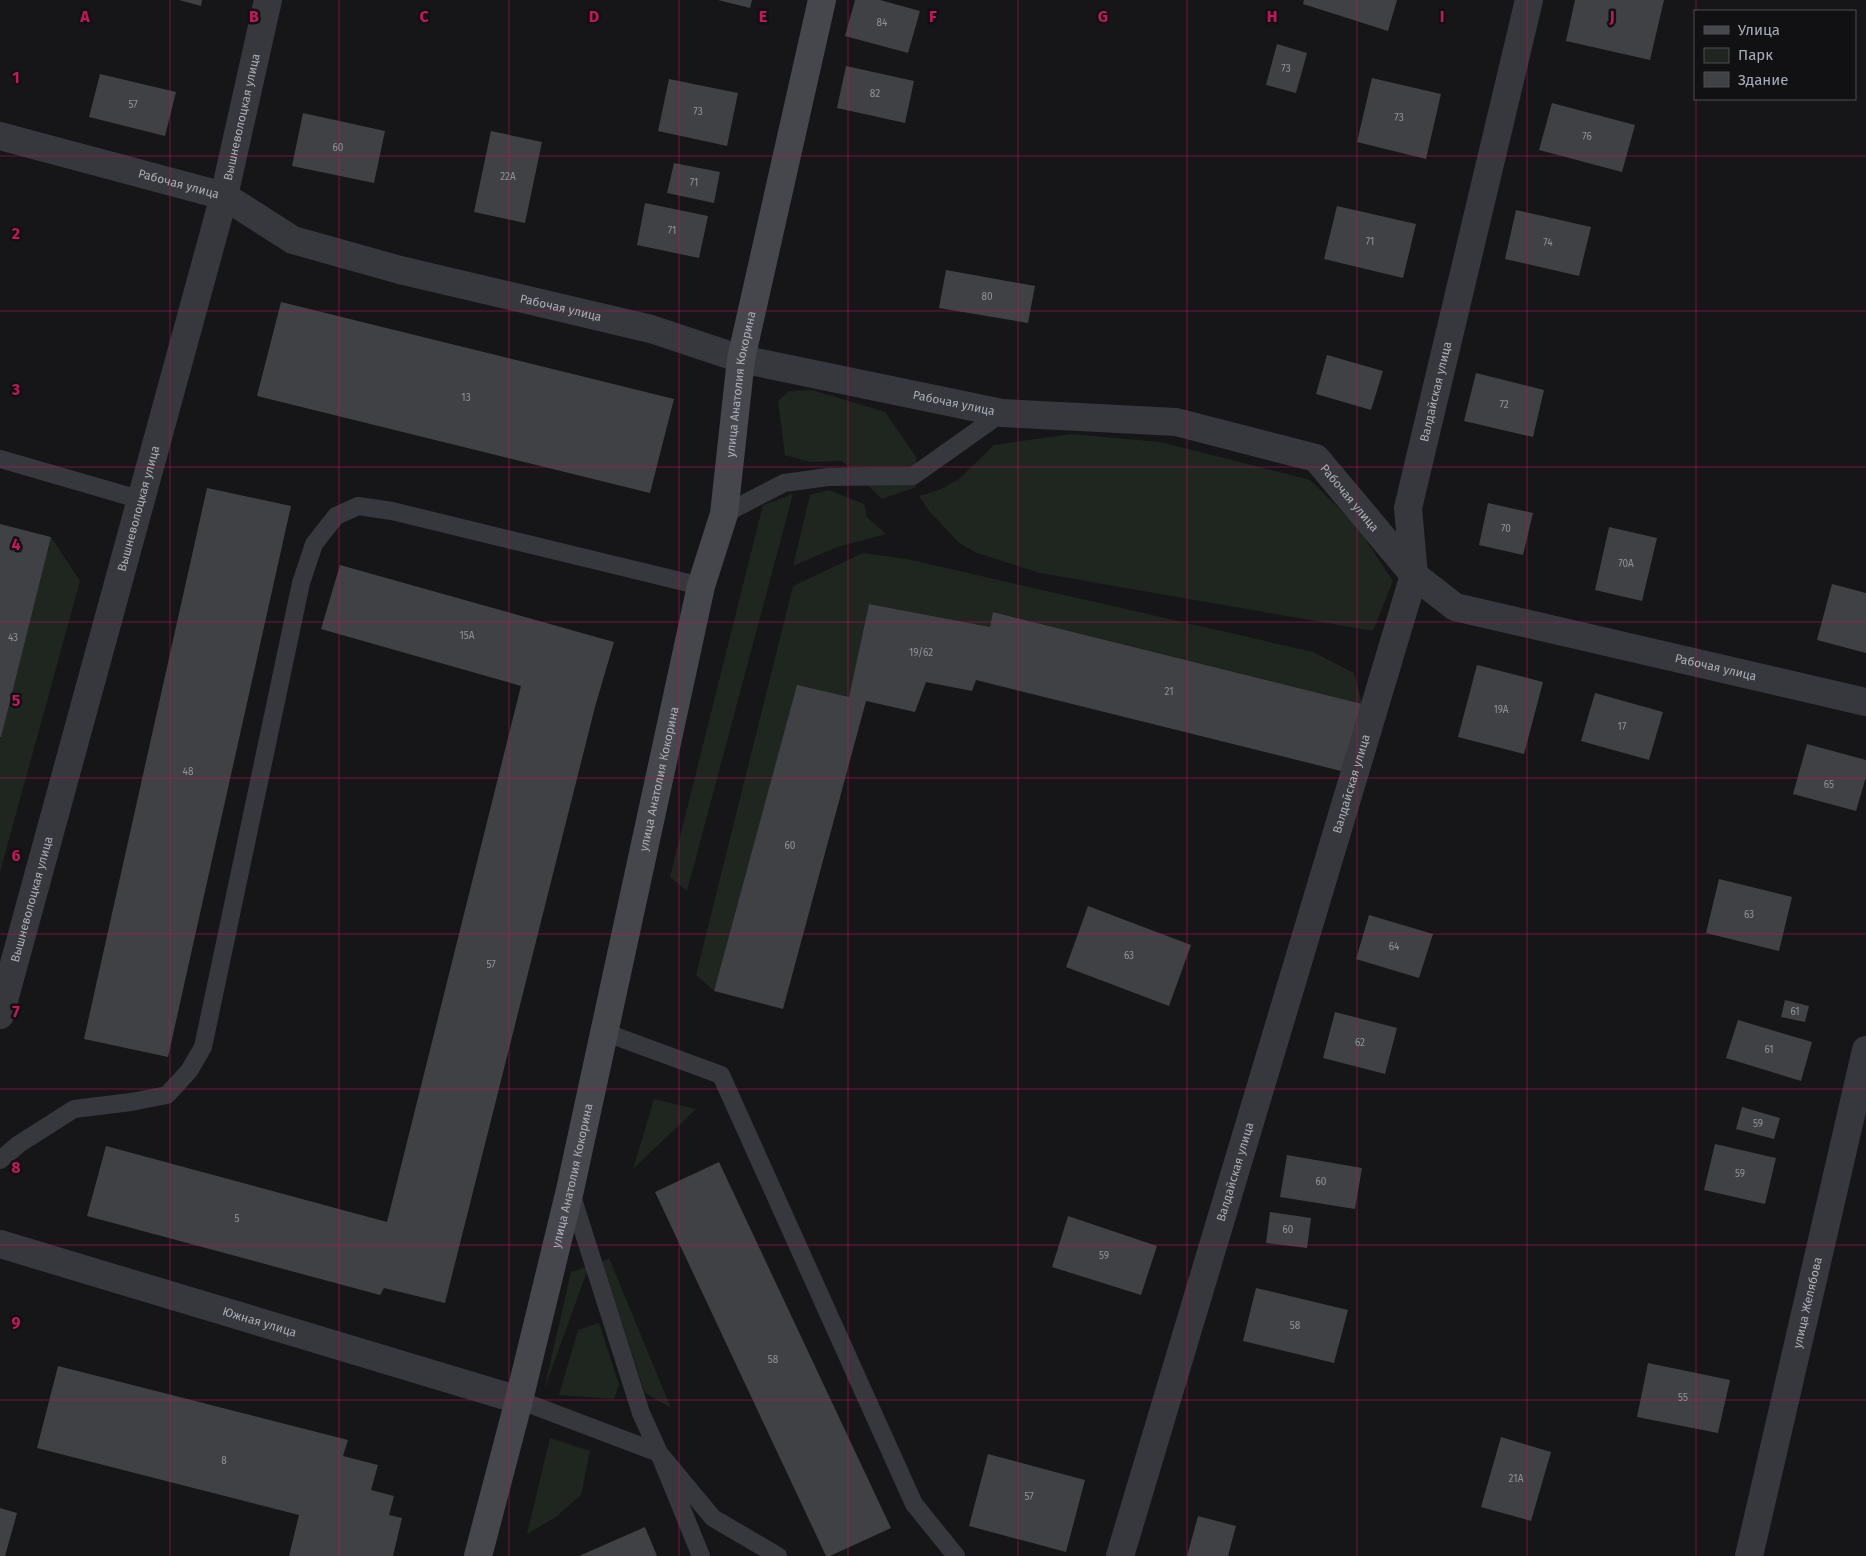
<svg xmlns="http://www.w3.org/2000/svg" width="1866" height="1556" viewBox="0 0 1866 1556" font-family="'Fira Sans',sans-serif">
<style>
.green{fill:#1e261f}
.building{fill:#404145}
.lines{fill:none;stroke-linecap:round;stroke-linejoin:round}
.lane{stroke:#37383d;stroke-width:18}
.street{stroke:#37383d;stroke-width:28}
.secondary{stroke:#45474d;stroke-width:28}
.grid{fill:none;stroke:#c2185b;stroke-width:1;stroke-opacity:0.55}
.labels{text-anchor:middle;dominant-baseline:central;stroke-width:5;stroke-linejoin:round;paint-order:stroke}
.number-label{font-size:10px;fill:#8e929b}
.street-label{font-size:12px;fill:#a8adb8;stroke:#111113}
.grid-label{font-size:16px;text-anchor:middle;font-weight:bold;fill:#c2185b;stroke:#111113;stroke-width:5;stroke-linejoin:round;paint-order:stroke}
</style>
<rect width="100%" height="100%" fill="#161618"/>
<!-- green -->
<path class="green" d="M812,390L885,412L916,457V487L882,499L842,461L810,462L785,455L778,401L789,391Z
M1071,434L1160,442L1310,480L1355,524L1393,581L1373,631L1040,573L977,553L959,543L930,512L919,496L939,490L959,479L994,445Z
M829,490L864,504L867,517L886,534L837,547L793,566L810,495Z
M793,494L687,891L670,877L763,505Z
M51,537L80,581L0,872V739Z
M863,553L907,559L1313,652L1354,673L1362,704L994,612L990,627L869,604L849,697L797,686L714,991L696,975L793,586Z
M654,1099L696,1109L633,1169Z
M609,1258L671,1408L645,1393L602,1262Z
M589,1266L544,1390L571,1272Z
M599,1323L619,1385L614,1399L559,1395L578,1330Z
M550,1438L590,1451L581,1495L556,1517L527,1534Z"/>
<!-- building -->
<path class="building" d="M179,0H202L201,6Z
M718,0H752L750,8Z
M855,0H880L920,11L908,53L845,36Z
M1304,0H1397L1388,31L1303,4Z
M1575,0H1664L1650,60L1566,41Z
M1277,44L1307,53L1296,93L1266,85Z
M846,66L914,81L905,123L837,108Z
M100,74L176,92L165,136L89,117Z
M1372,78L1441,94L1426,159L1357,142Z
M669,79L738,93L727,146L658,131Z
M1552,103L1635,125L1622,172L1539,150Z
M303,113L385,131L374,183L292,166Z
M491,131L542,142L525,223L474,212Z
M674,163L720,172L714,203L667,193Z
M645,203L708,216L699,258L637,245Z
M1337,206L1416,224L1403,278L1324,259Z
M1516,210L1591,227L1579,276L1505,259Z
M946,270L1035,286L1028,323L939,308Z
M281,302L674,399L650,493L257,396Z
M1327,355L1383,371L1371,410L1316,394Z
M1476,373L1544,390L1533,437L1464,421Z
M207,488L291,506L168,1057L84,1039Z
M1488,503L1533,513L1523,555L1479,545Z
M0,524L51,537L1,737H0Z
M1609,527L1657,538L1642,601L1595,590Z
M340,565L614,642L595,707L445,1303L384,1288L380,1295L87,1216L106,1146L387,1222L521,686L321,629Z
M1832,584L1866,593V653L1817,640Z
M869,604L990,627L993,612L1362,704L1345,772L976,680L972,691L926,682L915,712L866,701L783,1009L714,991L797,685L849,697Z
M1477,665L1543,682L1524,754L1458,737Z
M1595,693L1663,712L1649,760L1581,741Z
M1807,744L1866,760V777L1856,811L1793,794Z
M1719,879L1792,897L1779,951L1706,933Z
M1088,906L1191,945L1169,1006L1066,967Z
M1369,915L1433,934L1419,978L1356,959Z
M1785,1000L1809,1006L1805,1022L1781,1017Z
M1335,1012L1397,1028L1385,1074L1323,1058Z
M1738,1020L1812,1042L1801,1081L1726,1058Z
M1742,1107L1780,1118L1774,1139L1736,1129Z
M1715,1144L1776,1158L1765,1204L1704,1190Z
M1287,1155L1362,1168L1355,1209L1280,1197Z
M719,1162L891,1528L830,1556H826L655,1192Z
M1270,1212L1311,1218L1307,1248L1266,1243Z
M1068,1216L1157,1246L1141,1295L1052,1267Z
M1256,1288L1348,1310L1334,1363L1243,1341Z
M1648,1363L1730,1380L1718,1433L1637,1417Z
M58,1366L348,1440L343,1456L378,1465L371,1490L394,1496L389,1515L402,1518L393,1556H289L299,1515L37,1448Z
M1501,1437L1551,1452L1531,1521L1481,1507Z
M988,1454L1085,1480L1066,1552L969,1526Z
M0,1508L17,1513L5,1556H0Z
M1198,1516L1236,1526L1228,1556H1187Z
M645,1527L657,1556H579Z"/>
<g class="lines">
<!-- lane -->
<path class="lane" d="M0,459L142,500
M724,514L784,483L828,477L913,476L1002,413
M604,1032L721,1075L914,1504L956,1556
M0,1160L19,1144L74,1109L131,1102L167,1095L189,1071L203,1047L301,583L314,544L336,516L358,506L392,511L701,586
M571,1193L641,1413L659,1453L713,1518L778,1556
M519,1400L659,1453L701,1556"/>
<!-- street -->
<g class="street">
<path id="s1" d="M0,136L224,196L293,240L400,270L651,329L741,359L1002,413L1176,422L1316,458L1414,575L1455,607L1866,702"/>
<path id="s2" d="M0,1015L224,196L268,0"/>
<path id="s3" d="M0,1244L519,1400"/>
<path id="s4" d="M1120,1556L1414,575L1408,508L1529,0"/>
<path id="s5" d="M1749,1556L1866,1050"/>
</g>
<!-- secondary -->
<path class="secondary" id="s6" d="M478,1556L519,1400L570,1190L701,586L724,514L741,359L822,0"/>
</g>
<!-- grid -->
<path class="grid" d="M170,0V1556M339,0V1556M509,0V1556M679,0V1556M848,0V1556M1018,0V1556M1187,0V1556M1357,0V1556M1527,0V1556M1696,0V11M1696,99V1556M0,156H1866M0,311H1866M0,467H1866M0,622H1866M0,778H1866M0,934H1866M0,1089H1866M0,1245H1866M0,1400H1866"/>
<g class="labels">
<!-- number labels -->
<g class="number-label">
<text x="882" y="23">84</text>
<text x="1286" y="69">73</text>
<text x="875" y="94">82</text>
<text x="133" y="105">57</text>
<text x="698" y="112">73</text>
<text x="1399" y="118">73</text>
<text x="1587" y="137">76</text>
<text x="338" y="148">60</text>
<text x="508" y="177">22А</text>
<text x="694" y="183">71</text>
<text x="672" y="231">71</text>
<text x="1370" y="242">71</text>
<text x="1548" y="243">74</text>
<text x="987" y="297">80</text>
<text x="466" y="398">13</text>
<text x="1504" y="405">72</text>
<text x="1506" y="529">70</text>
<text x="1626" y="564">70А</text>
<text x="467" y="636">15А</text>
<text x="13" y="638">43</text>
<text x="921" y="653">19/62</text>
<text x="1169" y="692">21</text>
<text x="1501" y="710">19А</text>
<text x="1622" y="727">17</text>
<text x="188" y="772">48</text>
<text x="1829" y="785">65</text>
<text x="790" y="846">60</text>
<text x="1749" y="915">63</text>
<text x="1394" y="947">64</text>
<text x="1129" y="956">63</text>
<text x="491" y="965">57</text>
<text x="1795" y="1012">61</text>
<text x="1360" y="1043">62</text>
<text x="1769" y="1050">61</text>
<text x="1758" y="1124">59</text>
<text x="1740" y="1174">59</text>
<text x="1321" y="1182">60</text>
<text x="237" y="1219">5</text>
<text x="1288" y="1230">60</text>
<text x="1104" y="1256">59</text>
<text x="1295" y="1326">58</text>
<text x="773" y="1360">58</text>
<text x="1683" y="1398">55</text>
<text x="224" y="1461">8</text>
<text x="1516" y="1479">21А</text>
<text x="1029" y="1497">57</text>
</g>
<!-- street labels -->
<g class="street-label">
<text stroke="none"><textPath href="#s2" startOffset="930">Вышневолоцкая улица</textPath></text>
<text stroke="none"><textPath href="#s1" startOffset="185">Рабочая улица</textPath></text>
<text stroke="none"><textPath href="#s1" startOffset="590">Рабочая улица</textPath></text>
<text stroke="none"><textPath href="#s6" startOffset="1202">улица Анатолия Кокорина</textPath></text>
<text stroke="none"><textPath href="#s4" startOffset="1211">Валдайская улица</textPath></text>
<text stroke="none"><textPath href="#s1" startOffset="995">Рабочая улица</textPath></text>
<text stroke="none"><textPath href="#s1" startOffset="1415">Рабочая улица</textPath></text>
<text stroke="none"><textPath href="#s2" startOffset="525">Вышневолоцкая улица</textPath></text>
<text stroke="none"><textPath href="#s1" startOffset="1835">Рабочая улица</textPath></text>
<text stroke="none"><textPath href="#s6" startOffset="798">улица Анатолия Кокорина</textPath></text>
<text stroke="none"><textPath href="#s4" startOffset="806">Валдайская улица</textPath></text>
<text stroke="none"><textPath href="#s2" startOffset="120">Вышневолоцкая улица</textPath></text>
<text stroke="none"><textPath href="#s4" startOffset="401">Валдайская улица</textPath></text>
<text stroke="none"><textPath href="#s6" startOffset="392">улица Анатолия Кокорина</textPath></text>
<text stroke="none"><textPath href="#s5" startOffset="260">улица Желябова</textPath></text>
<text stroke="none"><textPath href="#s3" startOffset="271">Южная улица</textPath></text>
</g>
</g>
<g class="grid-label">
<text x="85" y="22">A</text>
<text x="254" y="22">B</text>
<text x="424" y="22">C</text>
<text x="594" y="22">D</text>
<text x="763" y="22">E</text>
<text x="933" y="22">F</text>
<text x="1103" y="22">G</text>
<text x="1272" y="22">H</text>
<text x="1442" y="22">I</text>
<text x="1612" y="22">J</text>
<text x="16" y="83">1</text>
<text x="16" y="239">2</text>
<text x="16" y="395">3</text>
<text x="16" y="550">4</text>
<text x="16" y="706">5</text>
<text x="16" y="861">6</text>
<text x="16" y="1017">7</text>
<text x="16" y="1173">8</text>
<text x="16" y="1328">9</text>
</g>
<!-- legend -->
<rect x="1694" y="10" width="162" height="90" fill="#111113" stroke="#4d4f55"/>
<rect x="1704" y="26" width="25" height="8" fill="#45474d" stroke="#4d4f55"/>
<text x="1738" y="35" font-size="15" fill="#a8adb8">Улица</text>
<rect x="1704" y="48" width="25" height="15" fill="#1e261f" stroke="#4d4f55"/>
<text x="1738" y="60" font-size="15" fill="#a8adb8">Парк</text>
<rect x="1704" y="72" width="25" height="15" fill="#404145" stroke="#4d4f55"/>
<text x="1738" y="85" font-size="15" fill="#a8adb8">Здание</text>
</svg>
